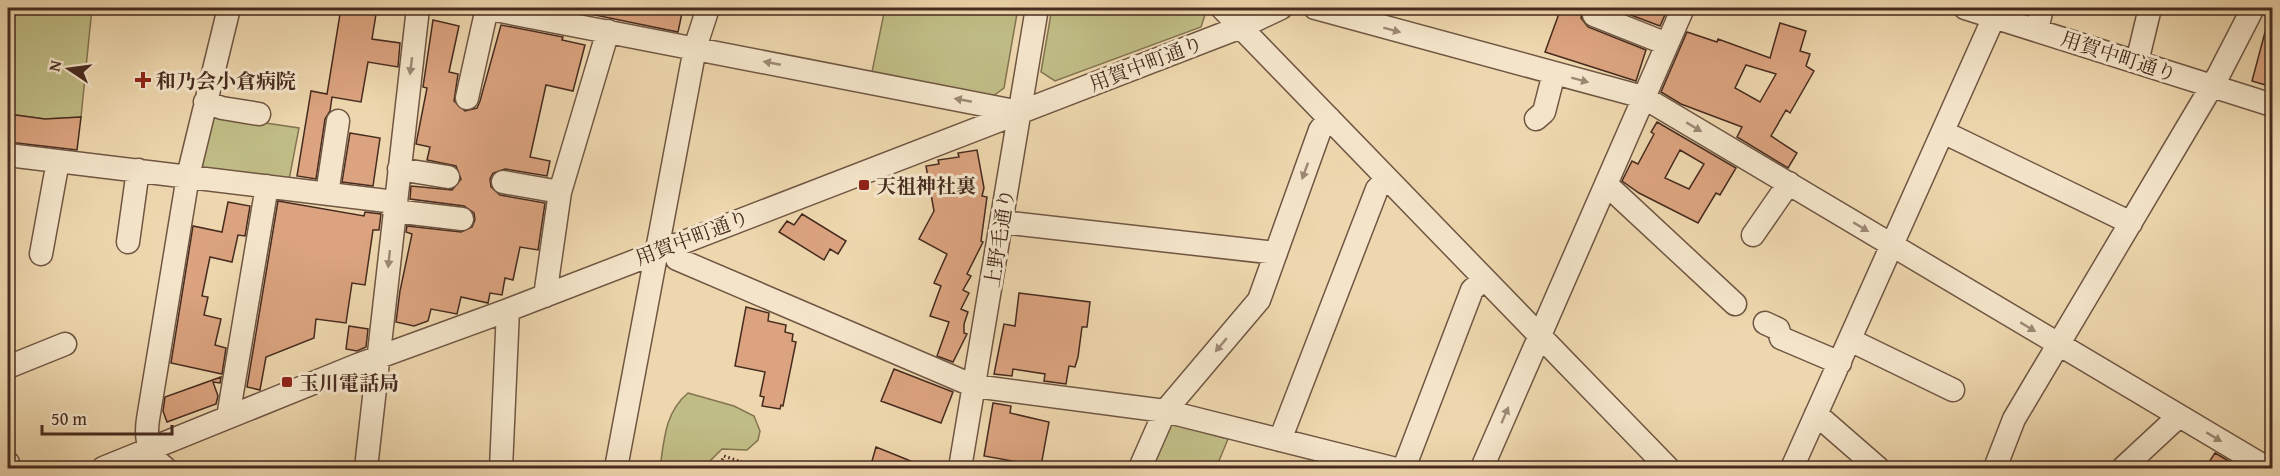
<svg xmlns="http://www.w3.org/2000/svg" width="2280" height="476" viewBox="0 0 2280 476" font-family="'Gentium Book Plus','Noto Serif JP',serif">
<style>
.green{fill:#c0bc85;stroke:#837452;stroke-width:1.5}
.building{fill:#dba37f;stroke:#462b1f;stroke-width:1.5;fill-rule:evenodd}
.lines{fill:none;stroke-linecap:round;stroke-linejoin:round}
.minor-casing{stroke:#705643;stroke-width:25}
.path{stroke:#462b1f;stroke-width:3;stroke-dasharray:1.5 3;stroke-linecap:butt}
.minor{stroke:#f4e5ca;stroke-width:22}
.oneway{fill:#9d8874}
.poi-dot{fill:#8f2418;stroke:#f4e5ca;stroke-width:2}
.labels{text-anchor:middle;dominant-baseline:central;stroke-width:6;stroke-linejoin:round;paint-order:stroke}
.street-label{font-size:20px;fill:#462b1f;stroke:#f4e5ca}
.poi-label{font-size:20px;font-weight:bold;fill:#462b1f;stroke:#f4e5ca;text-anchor:start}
</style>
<rect width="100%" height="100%" fill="#eed7ae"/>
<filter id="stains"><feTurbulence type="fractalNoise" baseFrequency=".00333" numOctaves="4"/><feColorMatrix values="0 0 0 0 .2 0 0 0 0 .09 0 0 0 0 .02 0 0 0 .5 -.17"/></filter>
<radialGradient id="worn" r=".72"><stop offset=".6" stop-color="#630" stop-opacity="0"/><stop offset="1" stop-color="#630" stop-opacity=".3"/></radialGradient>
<!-- green -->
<path class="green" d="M8,8H92L81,117L45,119L8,114Z
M885,8H1018L1004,88L993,96L872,72Z
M1052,8H1205L1207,9L1201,27L1055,81L1041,72Z
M211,115L299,128L289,180L200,169Z
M688,393L734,406L754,416L760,431L758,440L747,450L722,449L703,468H660C664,440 665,412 688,393Z
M1172,424L1228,439L1216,468H1148L1164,428Z"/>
<!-- building -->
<path class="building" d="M341,8H377L372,39L400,43L398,67L368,62L361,102L332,97L330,111L325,119L316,179L297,176L311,91L327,94Z
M586,8H683L678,32L585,13Z
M1561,8H1583L1581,18L1588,27L1646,50L1636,81L1545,52Z
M1612,8H1668L1660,26Z
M433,20L459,26L449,72L458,74L454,101L465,111L477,108L480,101L501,25L563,37L562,40L585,45L573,91L546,85L530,157L550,161L547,176L505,169L493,173L490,179L491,187L500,195L545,203L538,250L520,247L513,280L505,278L502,295L490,293L488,303L461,297L457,314L431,309L428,321L414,326L396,322L400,291L412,234L406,232L407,226L461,232L472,227L475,220L474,213L464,206L410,199L411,186L452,190L461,179L456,166L427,160L430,147L416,144L427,88L423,87Z
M2268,21L2272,22V87L2252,81Z
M1780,23L1806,31L1800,51L1810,54L1806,66L1814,71L1790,113L1786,110L1771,136L1797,153L1788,168L1737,137L1742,127L1681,104L1661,92L1687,32L1717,42L1718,39L1770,58ZM1746,65L1776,74L1760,102L1735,88Z
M8,114L45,119L81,117L77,150L8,142Z
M1657,122L1736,168L1720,195L1716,193L1698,223L1639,193L1622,181L1632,161L1638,164L1654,134L1651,132ZM1680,150L1704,164L1689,189L1665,178Z
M350,133L380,138L373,186L342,182Z
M977,150L984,188L982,196L987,197L981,241L983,242L967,274L971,276L963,290L969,293L961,309L968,312L964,324V333L967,334L953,362L937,356L949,322L930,316L941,286L934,283L947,254L919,239L934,211L926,166L939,164L938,160L959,157L958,153Z
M278,201L364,216L365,212L381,214L379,230H373L365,285L352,283L346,323L316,319L314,338L266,357L260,390L247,387Z
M228,202L250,206L245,236L238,235L232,262L210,257L202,296L208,297L204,315L221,319L215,345L226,348L222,374L171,363L193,226L222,232Z
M802,214L846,241L838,254L830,249L824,260L779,232L787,221L794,225Z
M1019,293L1090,302L1087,327H1082L1078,357L1075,367L1069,366L1066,384L1044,381L1045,374L1013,369L1012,376L994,374L1004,324L1015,326Z
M746,307L769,313L768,321L786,325L785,332L793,334L792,341L796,342L783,406L781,405L780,409L762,406L764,397L760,396L765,372L735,366Z
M349,326L368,329L366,347L357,351L346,349Z
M894,369L953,392L941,423L881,401Z
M221,377L220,383L213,382L218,396L216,404L167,422L163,411L165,397Z
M993,403L1011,406L1010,413L1049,422L1041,466L984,456Z
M876,447L928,468H870Z
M2215,453L2241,468H2205Z"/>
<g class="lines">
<!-- minor casing -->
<g class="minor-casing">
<path id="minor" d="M485,8L1020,112
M1222,8L1668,468
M1315,8L1643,97L2267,468
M1965,8L2272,105
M1594,15L1667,44
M2037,30L2042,8
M2137,62L2150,8
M467,98L487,8
M205,102L222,108L259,114
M1536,119L1544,112L1554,73
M1943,132L2131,223
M8,155L395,202
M399,169L448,177
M503,182L560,192
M1607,185L1735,304
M327,194L338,121
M394,211L462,219
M1002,222L1276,253
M1753,235L1789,183
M128,242L138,170
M672,245L677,259L974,386L1165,411L1392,468
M41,254L58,161
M545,296L560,192L608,31
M1765,323L1778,329L1781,338L1840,363
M1850,340L1953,390
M8,367L65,344
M1816,414L1878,468
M228,417L267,186
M1280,440L1377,189L1387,179
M8,463L9,468
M103,468L360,364L508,310L1241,27L1281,8
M165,468C148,456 145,439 148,419L188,176L229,8
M366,468L418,8
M501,468L508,310
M616,468L695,48L708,8
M960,468L1037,8
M1140,468L1165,411L1259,300L1320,130L1329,118
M1404,468L1472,290L1484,279
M1482,468L1683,8
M1792,468L1994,17
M1995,468L2014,419L2219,74L2253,8
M2123,468L2179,416"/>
</g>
<!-- path -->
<path class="path" d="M718,468L724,456L759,468"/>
<!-- minor -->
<use href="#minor" class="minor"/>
</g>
<!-- one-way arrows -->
<defs><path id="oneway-solid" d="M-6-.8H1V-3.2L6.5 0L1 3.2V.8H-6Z" transform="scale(1.5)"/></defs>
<g class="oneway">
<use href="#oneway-solid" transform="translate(1392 30) rotate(15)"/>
<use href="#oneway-solid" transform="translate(772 63) rotate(-169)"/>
<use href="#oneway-solid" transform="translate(411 66) rotate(97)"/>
<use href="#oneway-solid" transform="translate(1580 80) rotate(15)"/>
<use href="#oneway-solid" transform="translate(963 100) rotate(-169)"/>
<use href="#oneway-solid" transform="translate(1694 127) rotate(31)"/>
<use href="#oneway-solid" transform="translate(1305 171) rotate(110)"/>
<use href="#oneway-solid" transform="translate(1861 227) rotate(31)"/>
<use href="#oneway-solid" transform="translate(389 259) rotate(96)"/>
<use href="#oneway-solid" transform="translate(2028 327) rotate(31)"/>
<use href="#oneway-solid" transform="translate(1221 345) rotate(130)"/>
<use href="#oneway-solid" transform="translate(1505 415) rotate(-67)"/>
<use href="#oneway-solid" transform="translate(2214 437) rotate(31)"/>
</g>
<!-- markers -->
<g class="poi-dot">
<path d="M140 71h6v6h6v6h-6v6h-6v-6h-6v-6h6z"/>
<rect x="858" y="179" width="12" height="12" rx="3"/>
<rect x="281" y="376" width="12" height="12" rx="3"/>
</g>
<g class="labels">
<!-- street labels -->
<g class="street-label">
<text transform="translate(2119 56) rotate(18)">用賀中町通り</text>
<text transform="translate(1146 63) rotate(-21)">用賀中町通り</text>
<text transform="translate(692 237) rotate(-21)">用賀中町通り</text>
<text transform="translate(999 238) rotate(-81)">上野毛通り</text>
</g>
<!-- poi labels -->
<g class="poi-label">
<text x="156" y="80">和乃会小倉病院</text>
<text x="876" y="185">天祖神社裏</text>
<text x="299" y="382">玉川電話局</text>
</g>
</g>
<!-- margin -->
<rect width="2280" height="476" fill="none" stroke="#eed7ae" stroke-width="30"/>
<rect x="9" y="9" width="2262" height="458" fill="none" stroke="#462b1f" stroke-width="3"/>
<rect x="15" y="15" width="2250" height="446" fill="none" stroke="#462b1f" stroke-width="1.5"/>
<!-- north arrow -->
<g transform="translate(69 69) rotate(283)" stroke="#f4e5ca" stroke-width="4.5" paint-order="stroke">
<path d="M0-4.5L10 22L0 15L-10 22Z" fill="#462b1f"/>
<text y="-9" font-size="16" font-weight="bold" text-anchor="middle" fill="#462b1f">N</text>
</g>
<!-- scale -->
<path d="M42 425v9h130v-9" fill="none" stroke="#462b1f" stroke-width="3"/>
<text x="51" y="425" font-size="18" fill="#462b1f" stroke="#f4e5ca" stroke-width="4.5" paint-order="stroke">50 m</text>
<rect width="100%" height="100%" filter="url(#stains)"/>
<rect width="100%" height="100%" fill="url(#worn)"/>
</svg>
